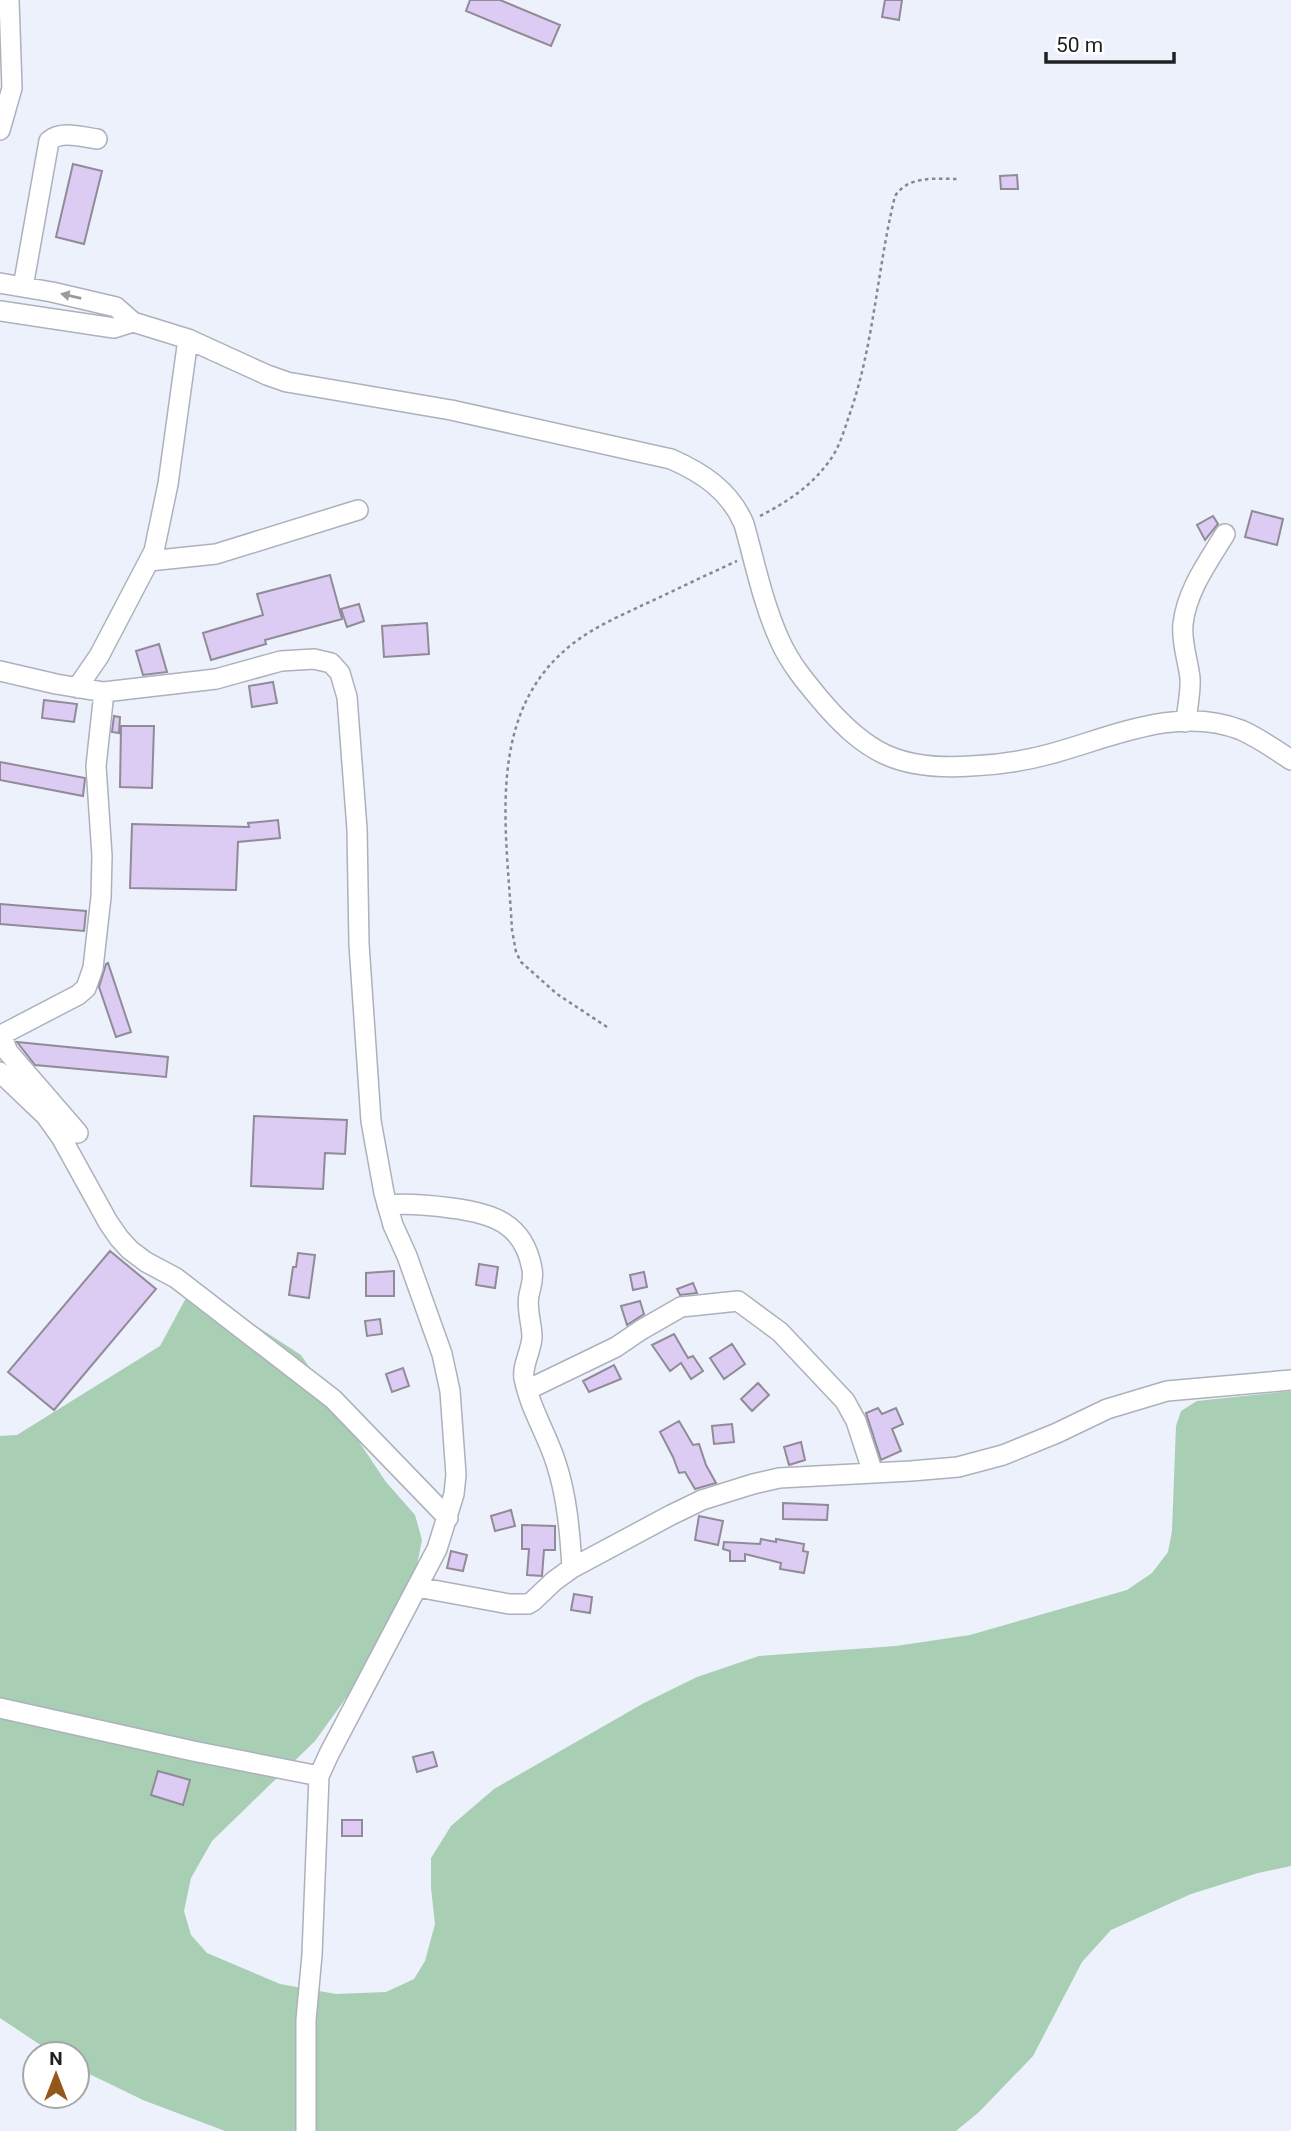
<svg xmlns="http://www.w3.org/2000/svg" width="1291" height="2131" viewBox="0 0 1291 2131" font-family="Roboto,sans-serif">
<style>
.green{fill:#a8ceb4}
.building{fill:#dccbf2;stroke:#908b96;stroke-width:2}
.lines{fill:none;stroke-linecap:round;stroke-linejoin:round}
.minor-casing{stroke:#acb1bb;stroke-width:22}
.path{stroke:#84888f;stroke-width:2.5;stroke-dasharray:3.5 3.5;stroke-linecap:butt}
.minor{stroke:#fff;stroke-width:19}
.oneway{fill:#9a9b9d}
</style>
<rect width="100%" height="100%" fill="#ecf1fc"/>
<!-- green -->
<path class="green" d="M193,1285L301,1355L386,1482L415,1515L422,1540L415,1575L351,1691L315,1741L212,1841L191,1878L184,1911L191,1935L207,1953L280,1984L336,1994L386,1992L414,1979L425,1961L435,1924L431,1888V1858L451,1826L494,1789L644,1703L697,1677L759,1656L896,1646L970,1635L1127,1590L1152,1573L1168,1552L1172,1531L1176,1426L1181,1411L1197,1401L1291,1391V1866L1258,1873L1191,1894L1111,1930L1082,1962L1033,2056L979,2112L956,2131H225L143,2100L77,2068V2054H54L0,2018V1436L17,1435L160,1346Z"/>
<!-- building -->
<path class="building" d="M470,0H500L560,25L551,46L466,11Z
M885,0H902L899,20L882,17Z
M73,164L102,171L84,244L56,237Z
M1017,175L1018,189H1001L1000,176Z
M1252,511L1283,519L1277,545L1245,537Z
M1213,516L1218,524L1205,540L1197,525Z
M330,575L342,619L265,640L266,644L211,660L203,633L263,615L257,594Z
M359,604L364,621L347,627L341,609Z
M427,623L429,654L384,657L382,626Z
M159,644L167,672L143,675L136,651Z
M273,682L277,703L252,707L249,686Z
M44,700L77,704L74,722L42,718Z
M114,716L120,717L119,733L112,732Z
M121,726H154L152,788L120,787Z
M0,762L85,778L83,796L0,780Z
M278,820L280,838L238,842L236,890L130,888L132,824L249,827L248,823Z
M0,904L86,911L84,931L0,924Z
M108,963L131,1032L116,1037L99,987L106,964Z
M17,1042L168,1057L166,1077L35,1065Z
M254,1116L347,1120L345,1154L325,1153L323,1189L251,1186Z
M110,1251L156,1289L54,1410L8,1372Z
M298,1253L315,1255L309,1298L289,1295L293,1267H296Z
M479,1264L498,1267L495,1288L476,1285Z
M394,1271V1296H366V1273Z
M644,1272L647,1287L633,1290L630,1275Z
M693,1283L697,1293L680,1295L677,1289Z
M640,1301L644,1314L627,1325L621,1306Z
M380,1319L382,1334L367,1336L365,1321Z
M674,1334L688,1358L693,1356L703,1371L691,1379L681,1363L670,1371L652,1345Z
M732,1344L745,1364L724,1379L710,1358Z
M614,1365L621,1379L589,1392L583,1381Z
M403,1368L409,1386L392,1392L386,1374Z
M758,1383L769,1395L752,1411L741,1399Z
M878,1408L882,1414L896,1408L903,1424L892,1429L901,1451L881,1460L866,1413Z
M679,1421L693,1445L699,1444L706,1465L716,1483L695,1489L685,1472L679,1473L673,1457L660,1432Z
M732,1424L734,1442L714,1444L712,1426Z
M801,1442L805,1460L789,1465L784,1447Z
M783,1503L828,1505L827,1520L783,1519Z
M511,1510L515,1526L495,1531L491,1516Z
M699,1516L723,1521L718,1545L695,1540Z
M522,1525L555,1526V1550H544L542,1576L527,1575L529,1549H522Z
M761,1539L776,1542V1539L804,1544L803,1551L808,1552L804,1573L780,1569L781,1563L745,1554V1561H730V1551L723,1549L724,1542L760,1544Z
M451,1551L467,1555L463,1571L447,1568Z
M574,1594L592,1597L590,1613L571,1610Z
M433,1752L437,1766L417,1772L413,1757Z
M158,1771L190,1780L183,1805L151,1795Z
M342,1820H362V1836H342Z"/>
<g class="lines">
<!-- minor casing -->
<g class="minor-casing">
<path id="minor" d="M0,130L12,88L9,0
M0,283L52,292L116,307L133,322L188,339L267,375L287,382L451,410L671,459C703,473 730,491 744,524C755,563 763,604 780,641C790,663 804,680 819,698C865,753 899,771 971,766C998,765 1024,761 1050,754C1110,738 1177,705 1241,730C1259,738 1275,749 1291,760
M23,287L49,141C61,130 82,137 97,139
M0,311L114,328L133,322
M149,561L216,554L358,510
M0,671L56,684L104,692L216,679L281,661L314,659L331,663L340,673L347,697L357,829L359,944L371,1121L384,1193L393,1225L407,1256L442,1354L450,1391L456,1475L454,1494L437,1549L329,1754L319,1776L312,1955L306,2020V2131
M77,688L99,656L154,551L168,484L188,339
M1186,722C1187,708 1191,693 1190,678C1188,660 1181,642 1183,624C1187,590 1208,562 1225,534
M0,1072L46,1116L61,1137L108,1222L119,1238L130,1250L146,1262L176,1278L333,1399L448,1518
M78,1133L8,1052L2,1037L5,1033L78,995L86,988L93,968L101,897L102,856L96,766L104,692
M387,1205C409,1203 429,1205 451,1208C492,1213 524,1223 532,1269C534,1279 531,1286 529,1295C526,1308 532,1324 532,1337C531,1352 522,1365 524,1378C530,1409 547,1434 556,1463C567,1496 570,1533 572,1568
M527,1390L616,1347L641,1330L681,1307L738,1301L780,1332L845,1401L856,1421L873,1473
M417,1587L509,1604H528L533,1601L554,1581L572,1568L671,1515L702,1500L753,1484L779,1478L911,1471L958,1467L1003,1455L1057,1433L1107,1409L1167,1391L1291,1380
M0,1708L193,1751L319,1776"/>
</g>
<!-- path -->
<path class="path" d="M760,516C787,502 812,486 830,460C839,448 844,431 849,416C874,346 877,269 895,196C909,175 936,179 959,179
M607,1027L557,994L521,962L516,952L512,930C507,830 483,711 575,642C596,626 622,615 645,604C676,590 706,575 737,561"/>
<!-- minor -->
<use href="#minor" class="minor"/>
</g>
<!-- one-way arrows -->
<defs><path id="oneway-solid" d="M-6-.8H1V-3.2L6.5 0L1 3.2V.8H-6Z" transform="scale(1.75)"/></defs>
<use class="oneway" href="#oneway-solid" transform="translate(71 296) rotate(-167)"/>
<!-- north arrow -->
<g transform="translate(56 2075)"><circle r="33" fill="#ffffff" stroke="#a5a6a8" stroke-width="2"/>
<path d="M0-5L12 26L0 18L-12 26Z" fill="#95581c"/>
<text y="-10" font-size="19" font-weight="bold" text-anchor="middle" fill="#1f2125">N</text>
</g>
<!-- scale -->
<path d="M1046 52v10h128v-10" fill="none" stroke="#1f2125" stroke-width="3.5"/>
<text x="1056" y="52" font-size="21" fill="#1f2125" stroke="#ffffff" stroke-width="5" paint-order="stroke">50 m</text>
</svg>
